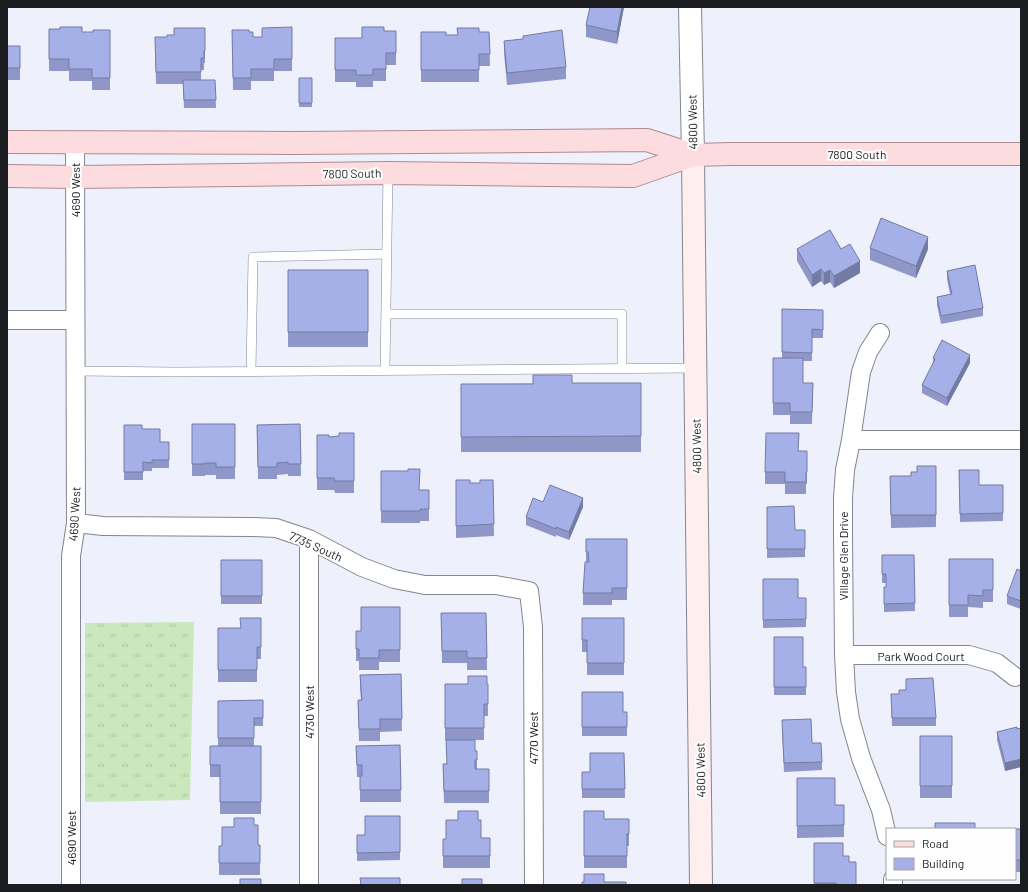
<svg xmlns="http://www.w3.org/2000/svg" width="1028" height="892" viewBox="0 0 1028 892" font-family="Barlow,sans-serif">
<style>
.grass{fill:url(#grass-tufts)}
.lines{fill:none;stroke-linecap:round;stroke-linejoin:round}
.service-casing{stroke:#84868f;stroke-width:10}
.minor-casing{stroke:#84868f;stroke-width:20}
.tertiary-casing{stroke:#84868f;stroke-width:24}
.secondary-casing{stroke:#84868f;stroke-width:24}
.primary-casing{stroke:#ad8a90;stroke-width:24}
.service{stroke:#fff;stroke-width:9}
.minor{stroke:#fff;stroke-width:18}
.tertiary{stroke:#fff;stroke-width:22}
.secondary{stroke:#feeef0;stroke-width:22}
.primary{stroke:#fddce0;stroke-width:22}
.wall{fill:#8e97c8}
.shaded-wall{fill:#747ba2}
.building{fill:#a5b0e8;stroke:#747ba2}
.labels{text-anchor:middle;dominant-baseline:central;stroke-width:4;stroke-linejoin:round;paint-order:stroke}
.street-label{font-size:12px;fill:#1c1d21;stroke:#fefefe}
</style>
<defs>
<pattern id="grass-tufts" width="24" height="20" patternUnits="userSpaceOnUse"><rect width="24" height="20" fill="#cae8bc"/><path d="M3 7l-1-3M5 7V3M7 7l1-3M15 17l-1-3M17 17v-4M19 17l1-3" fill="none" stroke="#adc7a1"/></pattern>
</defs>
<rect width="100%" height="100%" fill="#eef0fb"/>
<!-- grass -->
<path class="grass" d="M194,622L190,800L85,802V623Z"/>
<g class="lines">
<!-- service casing -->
<g class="service-casing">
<path id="service" d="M386,314H622V368
M385,370L388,173
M76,371L175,372L695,368
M251,372L253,257L387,254"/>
</g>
<!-- minor casing -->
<g class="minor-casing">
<path id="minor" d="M7,320H75
M880,333L868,352L861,372L851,440L845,470L843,498V534L844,655L846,692L850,719L861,758L881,810L887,836
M851,440H1021
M76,523L103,526L252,527L276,528L309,539L362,567L394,579L425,585H496L529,591L533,627L534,885
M309,539V885
M844,655H969L997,663L1015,677
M893,879V885
M71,885V556L76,523L75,143"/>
</g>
<!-- tertiary casing -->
<g class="tertiary-casing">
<path id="tertiary" d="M690,7L693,155"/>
</g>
<!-- secondary casing -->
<g class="secondary-casing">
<path id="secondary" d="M693,155L701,885"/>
</g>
<!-- primary casing -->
<g class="primary-casing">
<path id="primary" d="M7,142L296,143L647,140L693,155
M7,176L75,177L388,173L633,176L693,155L731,154H1021"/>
</g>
<!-- service -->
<use href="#service" class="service"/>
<!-- minor -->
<use href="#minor" class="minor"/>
<!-- tertiary -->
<use href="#tertiary" class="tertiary"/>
<!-- secondary -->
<use href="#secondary" class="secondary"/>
<!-- primary -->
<use href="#primary" class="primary"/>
</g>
<!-- wall -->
<path class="wall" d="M590,7H624L617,44L586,37V25Z
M292,27V71H274V81H251V90H233L232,30L249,32L253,37H262Z
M205,28V63H204V70H201V80H215L216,108H184L183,84H156L155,37H167Z
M49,29L82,32H93L110,30V90H92V81H69V71H49Z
M384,31H396V65H386V81H373V87H356V82H335V38H362Z
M421,32L446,35H457L479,32H489L490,66H479V82H421Z
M523,39L566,67V79L507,85L504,53V41Z
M7,46H20V80H7Z
M299,78H312V107H299Z
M870,248L928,249L916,278L870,260Z
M797,249H841L860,273L834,288L830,282L824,285L821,281L812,287L797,261Z
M288,270H368V347H288Z
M947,271L983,308V316L941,324L937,305V297L950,294L947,279Z
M782,309L823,310V338H812V361H803V383H813L812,424H790V415H773V358H782Z
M933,358L970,363L947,406L922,393V385L933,363Z
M641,383V452H461V384Z
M192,424H235V479H216V475H205V476H192Z
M300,424L301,476H288V474L277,475V479H258L257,425Z
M124,425L142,429L160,442H169V468H152V471H143V480H124Z
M354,433V493H335L334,490H317V435L329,437L339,436Z
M799,451H807V484H806V494H785V484H765V472Z
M936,466V527L891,528L890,476H911L917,472Z
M959,470L979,485H1003V521L960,522Z
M381,471L420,490H429V521H420V523H381Z
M456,480L470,483H480L493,480L494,536L456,538Z
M543,502L583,507L569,540L556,535V537L526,525V517Z
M767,507L795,530H805V557L767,558Z
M586,539H627V600H612V605H583V593L586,562Z
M882,555H914L915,611L884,612V587H886V583H882Z
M949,559H993V602H983V608L968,607V617H949Z
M221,560H262V604H221Z
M1021,571V609L1007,604V596Z
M763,579L798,598H806V627L763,628Z
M400,607V662H379V670H359V661H356V631H361Z
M441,613H486L487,670H467V663H442Z
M261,618V659H257V682H218V628H240Z
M582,618H624V675H587V652H582Z
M774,637L803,667H806V695H774Z
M401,674L402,731L380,732V741H359L358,700H361L360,687V675Z
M445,684H488V716H484V740H475V751H477V769H489V803H444L443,764H446L461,740H445Z
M582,692L623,712H627V736H582Z
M891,694H899L936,718V726H892Z
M263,700V726H254V746H261V814H220V777H210V746H218V701Z
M782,728L812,743L822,762V770L784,772Z
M1021,728V767L1005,771L997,740V732Z
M920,736H952V798H920Z
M400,745L401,802H360V777H357L356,746Z
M624,753L625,798H582V772H590Z
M797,778L835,805H844V837L797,838Z
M584,811L604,819H629V846H627V868H584Z
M400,816V860L357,861V835H365Z
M478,820L481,838H490V868H443V839H446Z
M254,825L258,845H260V875H219V846H222L234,827Z
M1015,829H1021V872H1015Z
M814,843L843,856L849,862L856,885H814Z"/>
<!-- shaded-wall -->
<path class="shaded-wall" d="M622,7H624L617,44V32Z
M928,237V249L916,278V266Z
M860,261V273L834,288V276Z
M821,269V281L812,287V275Z
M830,270V282L824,285V273Z
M970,355V363L947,406V398Z
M583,498V507L569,540V532Z
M1021,759V767L1005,771V763Z"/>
<!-- building -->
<path class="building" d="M590,7H622L617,32L586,25Z
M60,27H82V32H93V30H110V78H92V69H69V59H49V29H60Z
M292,27V59H274V69H251V78H233L232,30H249V32H253V37H262V28Z
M362,27H384V31H396V53H386V69H373V75H356V70H335V38H362Z
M174,28H205V51H204V58H201V72H156L155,37H167V35H174Z
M457,28H479V32H489L490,54H479V70H421V32H446V35H458Z
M562,30L566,67L507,73L504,41L523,39V36Z
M7,46H20V68H7Z
M299,78H312V103H299Z
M183,80H215L216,100H184Z
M881,218L928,237L916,266L870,248Z
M830,230L841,249L850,244L860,261L834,276L830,270L824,273L821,269L812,275L797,249Z
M975,265L983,308L941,316L937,297L952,294L947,271Z
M288,270H368V332H288Z
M782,309L823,310V330L812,329V353L782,352Z
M942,340L970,355L947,398L922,385L935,359L933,358Z
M773,358H803V383H813L812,412H790V403H773Z
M533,375H572V383H641V436L461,437V384H533Z
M192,424H235V467H216V463H205V464H192Z
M300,424L301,464H288V462L277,463V467H258L257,425Z
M124,425H142V429H160V442H169V460H152V463L143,462V472H124Z
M339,433H354V481H335L334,478H317V435H329V437L339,436Z
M766,433H799L798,451H807V472H806V482H785V472H765Z
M917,466H936V515H891L890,476H911V472H917Z
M408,469H420L419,490H429V509H420V511H381V471H408Z
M959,470H979V485H1003V513L960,514Z
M456,480H470V483H480V480H493L494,524L456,526Z
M550,485L583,498L569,532L556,527V529L526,517L533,498L543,502Z
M794,506L795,530H805V549H767V507Z
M586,539H627V588H612V593H583L585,562H589L588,552H586Z
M882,555H914L915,603L884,604V587H886V574H882Z
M949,559H993V590H983V596L968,595V605H949Z
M221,560H262V596H221Z
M1017,569L1021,571V601L1007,596Z
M763,579H798V598H806V619L763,620Z
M361,607H400V650H379V658H359V649H356V631H361Z
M441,613H486L487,658H467V651H442Z
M240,618H261V647H257V670H218V628H241Z
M582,618H624V663H587V640H582Z
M774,637H803V667H806V687H774Z
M401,674L402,719H380V729H359L358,700H362L360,675Z
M468,676H487V684H488V704H484V728H445V684H468Z
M933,678L936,718H892L891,694H899V690H906V679Z
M582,692H623V712H627V727H582Z
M263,700V718H254V738H218V701Z
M811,719L812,743H821L822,762L784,763L782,720Z
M1017,727V729L1021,728V759L1005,763L997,732Z
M920,736H952V786H920Z
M446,740H475V751H477V760H475V769H489V791H444L443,764H447Z
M400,745L401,790H360V776H362V765H357L356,746Z
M210,746H261V802H220V765H210Z
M590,753H624L625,789H582V772H590Z
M797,778H835V805H844V825L797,826Z
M458,811H478V820H481V838H490V856H443V839H446V820H458Z
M584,811H604V819H629V834H627V856H584Z
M365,816H400V852L357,853V835H365Z
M234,818H254V825H258V845H260V863H219V846H222V827H234Z
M935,823H975V829H935Z
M992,829H1021V860H1015V829Z
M814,843H843V856H849V862H856V885H836V883H814Z
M584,874H604V882H626V885H582V882H584Z
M360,878H400V885H361Z
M240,879H261V885H240Z
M462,879H482V885H462Z"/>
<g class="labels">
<!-- street labels -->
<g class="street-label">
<text transform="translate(692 122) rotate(-91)">4800 West</text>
<text x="857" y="154">7800 South</text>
<text transform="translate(352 173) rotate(-1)">7800 South</text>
<text transform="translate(75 190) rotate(-90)">4690 West</text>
<text transform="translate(696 446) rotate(-91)">4800 West</text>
<text transform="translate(74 514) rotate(-87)">4690 West</text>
<text transform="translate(316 546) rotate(24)">7735 South</text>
<text transform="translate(843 556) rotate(-90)">Village Glen Drive</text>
<text x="921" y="656">Park Wood Court</text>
<text transform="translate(309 712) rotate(-90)">4730 West</text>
<text transform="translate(533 738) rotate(-90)">4770 West</text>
<text transform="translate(700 770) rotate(-91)">4800 West</text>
<text transform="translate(71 838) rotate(-90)">4690 West</text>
</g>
</g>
<!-- border -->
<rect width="1028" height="892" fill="none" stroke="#1c1d21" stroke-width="16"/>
<!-- legend -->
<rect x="886" y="828" width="130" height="52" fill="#fefefe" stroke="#a4a4a6"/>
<rect x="894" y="841" width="20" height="6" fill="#fddce0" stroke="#a4a4a6"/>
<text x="922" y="848" font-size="12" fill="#1c1d21">Road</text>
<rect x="894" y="858" width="20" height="12" fill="#a5b0e8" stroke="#a4a4a6"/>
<text x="922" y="868" font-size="12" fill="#1c1d21">Building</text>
</svg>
